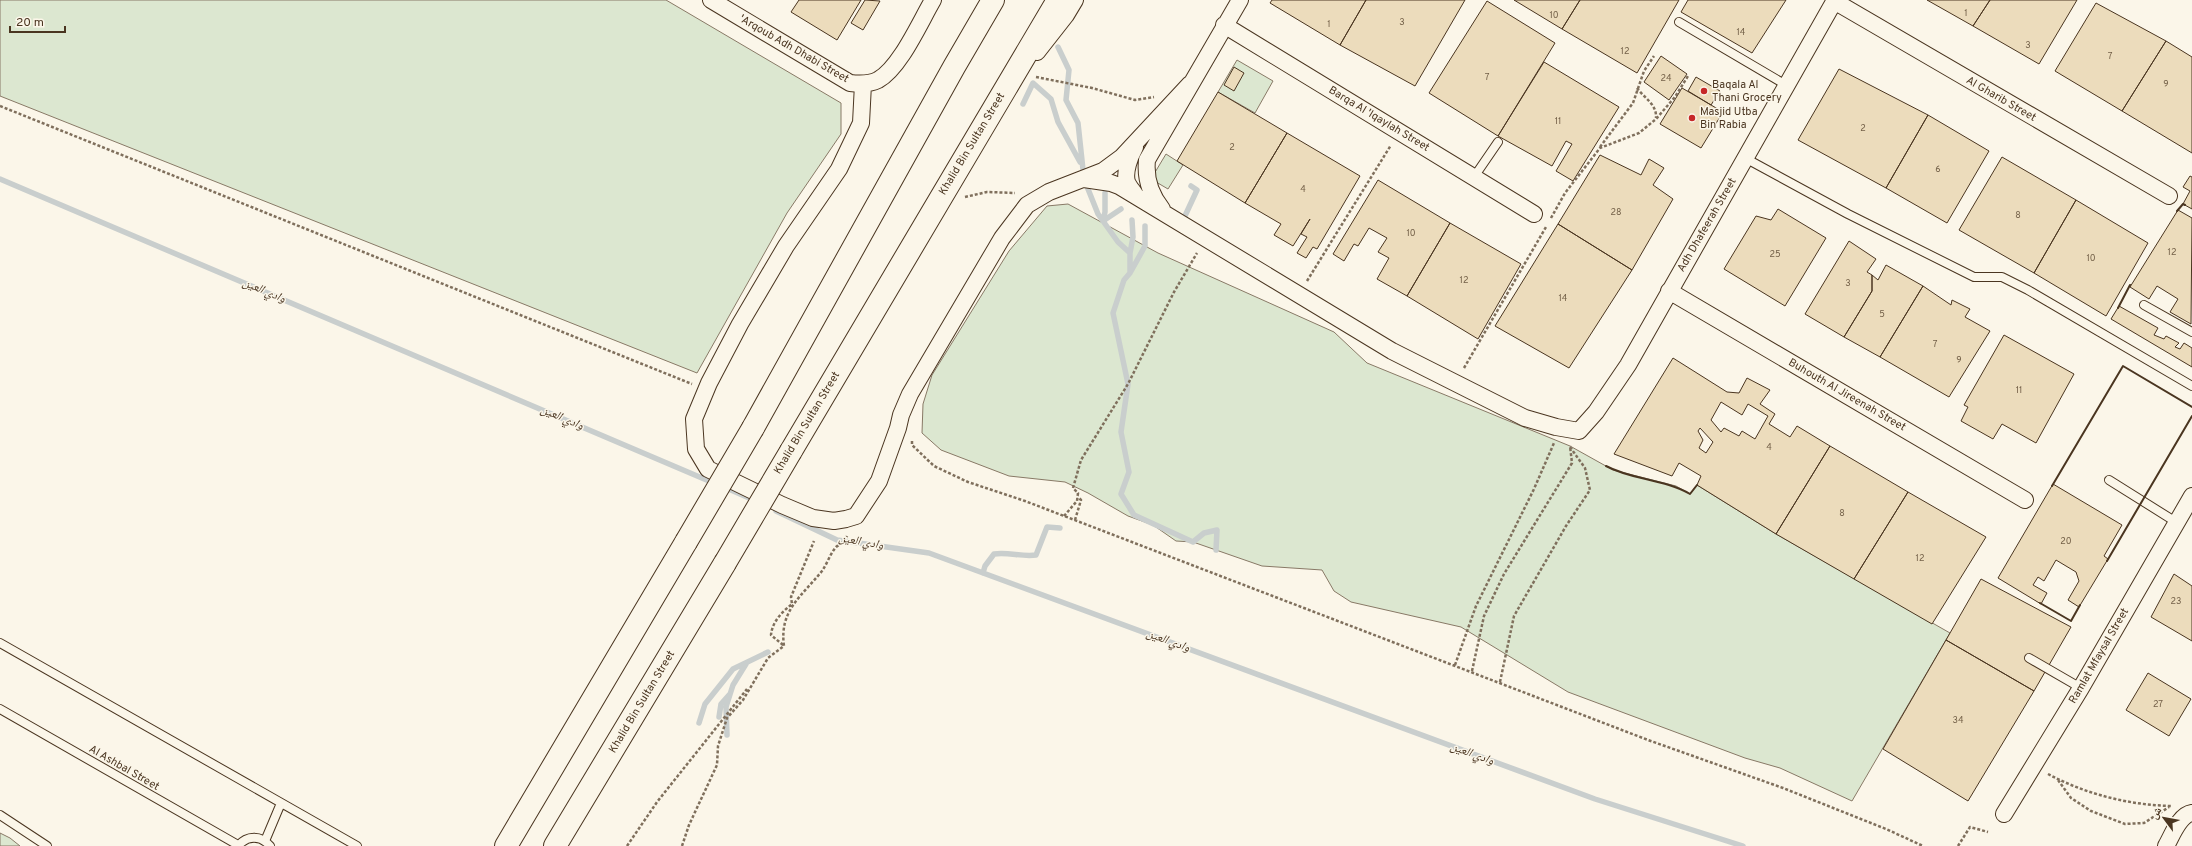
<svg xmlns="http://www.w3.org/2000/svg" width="2192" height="846" viewBox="0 0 2192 846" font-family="Overpass,'Noto Naskh Arabic',sans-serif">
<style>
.green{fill:#dce7d0;stroke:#887966}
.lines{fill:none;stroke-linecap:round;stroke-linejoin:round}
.stream{stroke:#c9cecd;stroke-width:5.5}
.building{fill:#ecdcbc;stroke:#4a3520;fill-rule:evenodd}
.service-casing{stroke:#4a3520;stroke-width:10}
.minor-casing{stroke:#4a3520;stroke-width:18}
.primary-casing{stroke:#4a3520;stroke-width:24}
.path{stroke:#7f6f5c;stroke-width:2.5;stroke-dasharray:3 2;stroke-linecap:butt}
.service{stroke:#fbf6e9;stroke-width:8}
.minor{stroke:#fbf6e9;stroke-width:16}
.primary{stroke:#fbf6e9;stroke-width:22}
.primary-bridge-casing{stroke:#4a3520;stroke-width:24;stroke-linecap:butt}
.primary-bridge{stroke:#fbf6e9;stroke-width:22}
.wall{stroke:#4a3520;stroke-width:2}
.poi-dot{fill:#c62828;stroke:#fbf6e9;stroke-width:1.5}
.labels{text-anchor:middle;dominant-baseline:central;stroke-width:3;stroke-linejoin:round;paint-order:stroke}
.number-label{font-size:9px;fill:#725f47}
.street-label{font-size:11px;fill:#4a3520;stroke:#fbf6e9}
.poi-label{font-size:11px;fill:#4a3520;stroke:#fbf6e9;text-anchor:start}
.water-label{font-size:12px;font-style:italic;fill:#4a3520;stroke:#fbf6e9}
</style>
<rect width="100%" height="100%" fill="#fbf6e9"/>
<!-- green -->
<path class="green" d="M0,0H666L841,103V134L787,213L697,373L0,96Z
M1237,60L1273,81L1255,113L1218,92Z
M1166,154L1183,165L1168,189L1151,179Z
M1068,204L1158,253L1334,332L1367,363L1570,446L1613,470L1676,486L1690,494L1697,485L1776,534L1950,633L1852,801L1780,768L1745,758L1568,692L1461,627L1351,602L1334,591L1322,570L1262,566L1193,542L1176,541L1153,525L1128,516L1088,493L1065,482L1009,476L941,450L922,433L923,404L932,375L1009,251L1047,206Z
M0,833L10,838L20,846H0Z"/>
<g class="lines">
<!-- stream -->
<path class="stream" d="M1058,47L1069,70L1066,100L1078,123L1084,179L1098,214L1118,242L1130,253V273L1124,280L1113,313L1128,384L1121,432L1129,472L1121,494L1134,515L1193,542L1204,533L1217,530L1216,550
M1023,104L1033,83L1051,99L1058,122L1080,162
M0,179L716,484
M1103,221L1105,212V193
M1103,221L1121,209
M1188,221L1184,218L1197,190L1191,186
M1130,253L1133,237L1132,220
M1130,273L1145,246V226
M724,487L756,501
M776,511L837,540L929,553L1595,799L1743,846
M983,573L985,566L994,554C1009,552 1022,557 1036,555L1047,527L1060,528
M719,717L721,704L729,695
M699,723L705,704L733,669L768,652
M727,735L726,707L733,685L746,664"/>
</g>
<!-- building -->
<path class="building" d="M799,0H861L837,40L791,12Z
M865,0L880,1L863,30L851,23Z
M1272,0H1366L1340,45L1270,3Z
M1366,0H1465L1415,86L1340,45Z
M1514,0H1580L1562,29Z
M1580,0H1679L1637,73L1562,29Z
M1688,0H1786L1752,53L1681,12Z
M1927,0H1990L1973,26Z
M1990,0H2077L2039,64L1973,26Z
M1487,1L1555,43L1498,136L1429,93Z
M2096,3L2166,41L2122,111L2055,71Z
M2166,41L2192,57V153L2122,111Z
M1661,56L1687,74L1669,100L1644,82Z
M1544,62L1619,107L1573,181L1556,171L1572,144L1566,141L1552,166L1498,136Z
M1234,67L1244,73L1234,91L1224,85Z
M1839,69L1928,115L1886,188L1798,140Z
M1696,77L1720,91L1711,105L1688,91Z
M1682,88L1723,112L1701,148L1660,124Z
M1218,92L1287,133L1245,203L1177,161Z
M1928,115L1989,151L1947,223L1886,188Z
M1287,133L1360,176L1317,249L1313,247L1306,258L1297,253L1307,237L1301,234L1310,219L1293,246L1274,235L1281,224L1245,203Z
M1600,155L1641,175L1649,159L1664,168L1653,185L1673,199L1632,270L1558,224Z
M2002,157L2076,200L2034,273L1959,230Z
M2190,176L2192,177V209L2183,204L2190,191L2183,187Z
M1378,180L1450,223L1407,296L1377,279L1389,258L1378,252L1387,238L1369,228L1358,246L1354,244L1344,261L1333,254Z
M2076,200L2148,243L2106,316L2034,273Z
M1778,209L1826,238L1785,306L1724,269L1756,216L1771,220Z
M2178,210L2192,218L2191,324L2170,312L2178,299L2157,286L2149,299L2130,287Z
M1450,223L1521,264L1478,339L1407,296Z
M1558,224L1632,270L1569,368L1495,326Z
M1849,241L1876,259L1867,272L1872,275V291L1844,337L1805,314Z
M1886,265L1923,286L1880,357L1844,337L1872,291V275L1878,280Z
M1923,286L1951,305L1952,300L1970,309L1965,317L1990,331L1949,397L1880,357Z
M2119,306L2158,328L2154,335L2164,339L2166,336L2179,343L2175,347L2180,349L2184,343L2192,348V367L2111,319Z
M2004,335L2074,374L2036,443L2002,424L1993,439L1961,421L1968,407L1964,405Z
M1673,358L1727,392L1739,393L1747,378L1770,390L1760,404L1775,414L1769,424L1790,437L1797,426L1830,446L1776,534L1697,485L1701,476L1679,463L1672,476L1614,454ZM1721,402L1742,415L1748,404L1768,416L1755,439L1742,431L1739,436L1724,428L1721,432L1711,420ZM1700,428L1713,442L1706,453L1699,448L1703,440L1698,431Z
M1830,446L1908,492L1854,579L1776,534Z
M2053,484L2122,525L2104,556L2108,559L2079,607L2068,600L2079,581L2076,572L2056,560L2044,581L2038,577L2033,585L2047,593L2041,604L1998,578Z
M1908,492L1986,537L1932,624L1854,579Z
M2174,574L2192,586V641L2151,617Z
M1981,579L2071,627L2034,691L1946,640Z
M1946,640L2034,691L1968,801L1883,749Z
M2148,673L2191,699L2169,736L2126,710Z"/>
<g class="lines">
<!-- service casing -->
<g class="service-casing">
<path id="service" d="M1679,22L1786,85
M1745,158L1848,214L1974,277H2002L2028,290L2192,386
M1474,177L1498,142
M2144,305L2192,332
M2109,480L2176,522
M0,643L357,846
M2029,658L2081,688
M0,709L238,845
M0,815L47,846
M265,841L281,803
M238,846C247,835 261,835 270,846"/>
</g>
<!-- minor casing -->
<g class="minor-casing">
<path id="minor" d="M711,0L850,83C859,84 870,84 878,80C900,68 920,22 933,0
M1834,1L2169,196
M1224,25L1534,214
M1037,52L1066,15L1075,0
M863,84L861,123L839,169L786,246L740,324L709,383L694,419L696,449L708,469L782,505L813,518L834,521L846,519L856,516L879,481L898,428L901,415L910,394L1002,238L1027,205L1049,192L1103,171L1122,157L1190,84
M1135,147C1130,156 1124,172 1127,182C1129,187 1134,192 1136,196
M1084,179L1111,183L1119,186L1392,351L1525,418L1556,427L1579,431L1596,412L1628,365L1835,0
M1162,209C1150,194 1145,179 1147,160L1240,0
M1669,291L2025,500
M2004,814L2081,688L2192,496
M2166,846C2172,836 2179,815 2192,813"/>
</g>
<!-- primary casing -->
<g class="primary-casing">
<path id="primary" d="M753,428L954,67L993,0
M791,451L1058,0
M506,846L686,542
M555,846L725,563"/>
</g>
<!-- path -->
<path class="path" d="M1036,77L1092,88L1135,100L1154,97
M1637,88C1644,98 1657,104 1656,118
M0,106L692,384
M1600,147L1633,103L1644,71L1654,56
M965,197L987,192L1015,193
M1551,218L1565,193L1600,148L1639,133L1656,119L1675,97L1688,76
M1307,281L1391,145
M1464,368L1546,227
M912,441V445L934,466L968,482L1025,501L1648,740L1783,788L1886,829L1923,846
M1064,516L1077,501L1078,493L1073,488L1081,460L1128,384L1174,292L1197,253
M1075,520L1081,500L1078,497
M783,645L771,635C772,622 782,612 792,604L791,597L814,541
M1455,665L1476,606L1534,489L1554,443
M1472,671L1484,616L1504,574L1572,463L1570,446
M1500,682L1514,616L1566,526L1590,490L1585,468L1570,447
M2048,774C2085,794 2129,805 2171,806
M2058,780L2071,798L2091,811L2125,824L2144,823L2169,807
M627,846L657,802L747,689
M682,846L689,825L717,765L718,746L727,718L743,700L768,658L784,646C779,610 802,596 822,571C827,564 830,554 836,547C841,543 845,542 847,536
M1958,846L1970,827L1988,832"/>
<!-- service -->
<use href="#service" class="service"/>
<!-- minor -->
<use href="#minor" class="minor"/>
<!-- primary -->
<use href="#primary" class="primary"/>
<!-- primary-bridge casing -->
<g class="primary-bridge-casing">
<path id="primary-bridge" d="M686,542L753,428
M725,563L791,451"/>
</g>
<!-- primary-bridge -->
<use href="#primary-bridge" class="primary-bridge"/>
<!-- wall -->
<path class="wall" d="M2177,211L2183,204L2185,205
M2118,308L2130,285
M1606,466C1632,480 1664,479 1690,494L1697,485
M2052,486L2123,366L2192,407
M2107,561L2192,416
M2040,603L2071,621L2080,605"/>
</g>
<!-- markers -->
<g class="poi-dot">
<circle cx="1704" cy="91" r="4"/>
<circle cx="1692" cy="118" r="4"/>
</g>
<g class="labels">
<!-- number labels -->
<g class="number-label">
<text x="1966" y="13">1</text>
<text x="1554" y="15">10</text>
<text x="1402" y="22">3</text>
<text x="1329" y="24">1</text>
<text x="1741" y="32">14</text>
<text x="2028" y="45">3</text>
<text x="1625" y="51">12</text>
<text x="2110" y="56">7</text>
<text x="1487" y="77">7</text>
<text x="1666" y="78">24</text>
<text x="2166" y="84">9</text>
<text x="1558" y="121">11</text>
<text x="1863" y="128">2</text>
<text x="1232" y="147">2</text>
<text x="1938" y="169">6</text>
<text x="1303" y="189">4</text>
<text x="1616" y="212">28</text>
<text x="2018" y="215">8</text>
<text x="1411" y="233">10</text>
<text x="2172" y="252">12</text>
<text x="1775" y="254">25</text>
<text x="2091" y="258">10</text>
<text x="1464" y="280">12</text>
<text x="1848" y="283">3</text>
<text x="1563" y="298">14</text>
<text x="1882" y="314">5</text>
<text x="1935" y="344">7</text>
<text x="1959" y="360">9</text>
<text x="2019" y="390">11</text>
<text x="1769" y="447">4</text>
<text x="1842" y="513">8</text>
<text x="2066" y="541">20</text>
<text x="1920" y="558">12</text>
<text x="2176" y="601">23</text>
<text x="2158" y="704">27</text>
<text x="1958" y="720">34</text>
</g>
<!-- street labels -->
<g class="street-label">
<text transform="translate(794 49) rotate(30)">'Arqoub Adh Dhabi Street</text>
<text transform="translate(2001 99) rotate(30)">Al Gharib Street</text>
<text transform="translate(1379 119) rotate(31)">Barqa Al 'Iqaylah Street</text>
<text transform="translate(972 144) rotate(-59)">Khalid Bin Sultan Street</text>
<text transform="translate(1707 225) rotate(-60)">Adh Dhafeerah Street</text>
<text transform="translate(1847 395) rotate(30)">Buhouth Al Jireenah Street</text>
<text transform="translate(807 423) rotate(-59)">Khalid Bin Sultan Street</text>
<text transform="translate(2099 656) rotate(-60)">Ramlat Mfaysal Street</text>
<text transform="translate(642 702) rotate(-59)">Khalid Bin Sultan Street</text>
<text transform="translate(124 768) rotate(30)">Al Ashbal Street</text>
</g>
<!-- poi labels -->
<g class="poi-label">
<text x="1712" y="85">Baqala Al<tspan x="1712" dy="13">Thani Grocery</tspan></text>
<text x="1700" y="112">Masjid Utba<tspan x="1700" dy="13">Bin Rabia</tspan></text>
</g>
<!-- water labels -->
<g class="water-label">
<text transform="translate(264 291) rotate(23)">وادي العين</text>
<text transform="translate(562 418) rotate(23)">وادي العين</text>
<text transform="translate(861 542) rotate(10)">وادي العين</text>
<text transform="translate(1168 641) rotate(20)">وادي العين</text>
<text transform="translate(1472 754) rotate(20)">وادي العين</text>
</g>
</g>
<!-- north arrow -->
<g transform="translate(2164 818) rotate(302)" stroke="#fbf6e9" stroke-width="3" paint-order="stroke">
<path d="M0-3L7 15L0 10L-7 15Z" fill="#4a3520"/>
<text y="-6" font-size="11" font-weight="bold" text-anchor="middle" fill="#4a3520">ش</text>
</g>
<!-- scale -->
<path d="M10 26v6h55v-6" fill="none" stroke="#4a3520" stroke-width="2"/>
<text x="16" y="26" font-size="12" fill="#4a3520" stroke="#fbf6e9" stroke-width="3" paint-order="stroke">20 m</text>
</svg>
